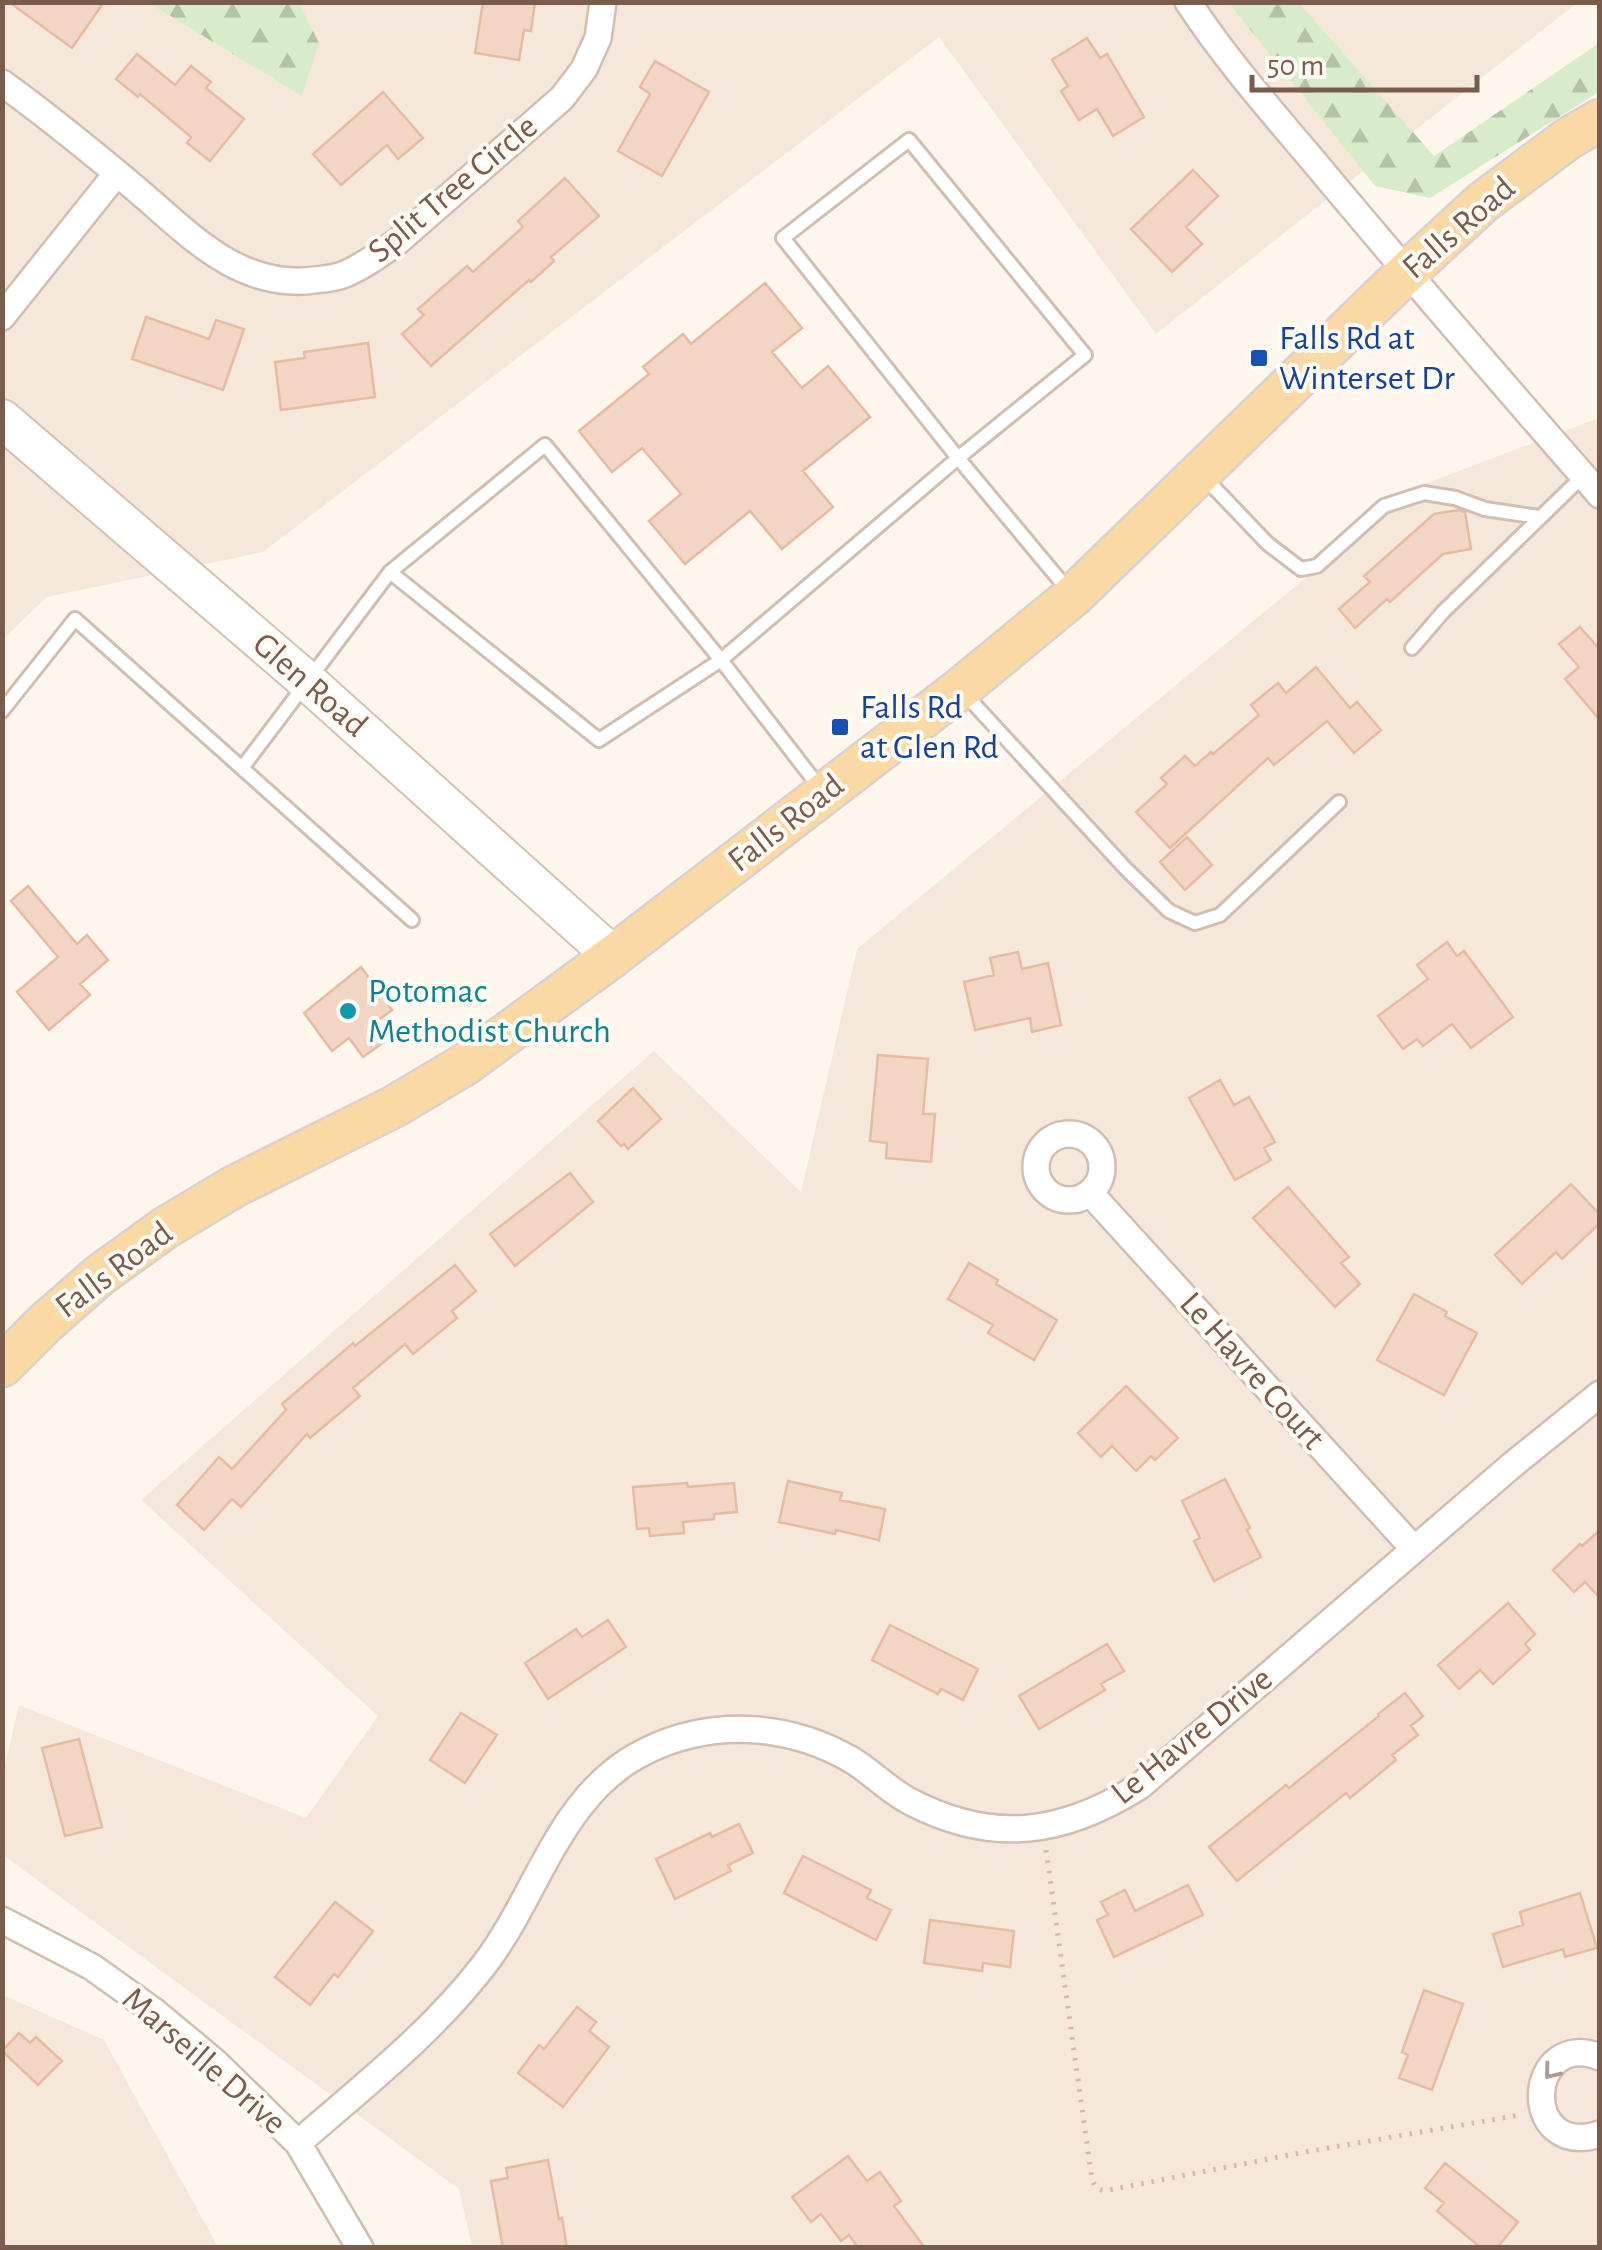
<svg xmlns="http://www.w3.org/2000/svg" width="1602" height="2250" viewBox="0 0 1602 2250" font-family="'Alegreya Sans',sans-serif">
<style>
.residential{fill:#f5e8da}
.forest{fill:url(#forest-firs)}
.building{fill:#f3d5c3;stroke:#e6bba3;stroke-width:2.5}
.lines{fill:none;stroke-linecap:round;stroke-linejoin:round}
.lane-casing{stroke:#d1beb0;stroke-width:18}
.street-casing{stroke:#d1beb0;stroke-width:30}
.secondary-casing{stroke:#d6c0b0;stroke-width:42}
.primary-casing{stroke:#dad1cd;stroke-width:45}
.path{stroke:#d9b8a5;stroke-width:5;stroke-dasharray:2.5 8;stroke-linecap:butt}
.lane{stroke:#fff;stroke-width:12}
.street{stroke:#fff;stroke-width:25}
.secondary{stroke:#fff;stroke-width:38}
.primary{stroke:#fbd9a5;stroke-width:40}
.oneway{stroke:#af9d94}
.transit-dot{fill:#1a4fb4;stroke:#fffaf3;stroke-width:4}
.culture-dot{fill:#0f9aa8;stroke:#fffaf3;stroke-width:4}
.labels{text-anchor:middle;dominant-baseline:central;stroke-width:8;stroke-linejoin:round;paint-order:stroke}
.street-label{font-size:35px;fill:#7a5c4d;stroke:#fffaf3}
.transit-label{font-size:35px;fill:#164399;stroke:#fffaf3;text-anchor:start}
.culture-label{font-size:35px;fill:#0d838f;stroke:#fffaf3;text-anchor:start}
</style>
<defs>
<pattern id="forest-firs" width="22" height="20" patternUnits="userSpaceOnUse" patternTransform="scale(2.5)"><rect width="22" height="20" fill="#d8ecc9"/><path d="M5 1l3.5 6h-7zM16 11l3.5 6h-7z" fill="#b4c2a5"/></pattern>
</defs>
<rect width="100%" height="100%" fill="#fdf6ec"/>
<!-- residential -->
<path class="residential" d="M3,3H1577L1156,334L939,37L263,552L47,597L3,639Z
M1599,418V2247H472L459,2189L3,1855V1774L19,1705L306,1818L378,1716L141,1500L654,1051L801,1192L857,949L1414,488Z
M3,1995L104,2040L218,2247L3,2248Z"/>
<!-- forest -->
<path class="forest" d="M149,3H299L319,43L302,96Z
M1229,3H1299L1434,156L1599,43V92L1430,198L1375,186Z"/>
<!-- building -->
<path class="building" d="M9,2H104L72,48Z
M483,2H535L531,31L524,30L519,60L475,53Z
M1087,38L1100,58L1107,54L1144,117L1113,136L1097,109L1079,120L1061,91L1068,86L1052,60Z
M137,54L175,85L191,66L211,82L206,88L244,119L210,161L187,143L191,137L140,94L138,97L116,79Z
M655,61L709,92L662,176L618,151L650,94L640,87Z
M383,92L423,138L398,159L387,145L341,185L313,154Z
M1193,170L1218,196L1186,227L1202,244L1172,272L1131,229Z
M565,178L599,216L551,257L554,261L531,282L529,280L431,366L402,334L424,315L418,309L467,266L473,272L523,227L518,221Z
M765,283L802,328L772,352L802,388L828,366L870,417L803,471L833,507L782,549L750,511L685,564L649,521L681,494L642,448L612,472L579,431L649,374L643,367L683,334L691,344Z
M146,317L209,339L216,320L244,329L223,390L132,359Z
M368,343L375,397L281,410L275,362L305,358L304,352Z
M1459,510L1465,512L1471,549L1443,554L1390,602L1387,599L1355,628L1339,609L1370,582L1364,576L1434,514Z
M1580,627L1600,650V720L1565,679L1579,667L1559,644Z
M1316,667L1350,708L1357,702L1381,730L1354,753L1327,721L1274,765L1268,758L1170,848L1136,812L1167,784L1161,778L1185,756L1195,766L1211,752L1213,754L1259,715L1251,705L1278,683L1286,693Z
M1187,837L1212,865L1185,890L1160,862Z
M28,886L77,944L87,935L108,960L80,984L90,995L49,1030L17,992L58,957L11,901Z
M1447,942L1457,956L1464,951L1513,1017L1471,1048L1452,1024L1423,1046L1417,1039L1403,1049L1378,1016L1428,979L1417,965Z
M1018,952L1022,969L1048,963L1061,1025L1032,1032L1030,1018L975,1030L964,982L994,975L990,958Z
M361,967L392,1010L372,1025L384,1042L363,1057L349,1038L332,1051L304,1013Z
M878,1055L928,1059L923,1114H935L931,1162L886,1158L887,1143L870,1141Z
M1220,1080L1234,1105L1249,1097L1275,1142L1264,1148L1271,1160L1235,1180L1189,1098Z
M633,1088L661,1119L628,1149L624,1144L621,1146L598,1121Z
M570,1173L593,1202L515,1266L490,1234Z
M1571,1184L1600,1215V1223L1562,1259L1556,1252L1522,1284L1495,1255Z
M1288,1187L1349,1257L1341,1263L1360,1284L1335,1307L1253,1218Z
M969,1263L998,1280L996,1284L1057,1320L1034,1360L988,1333L993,1325L948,1299Z
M455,1265L476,1291L452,1311L457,1318L413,1354L405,1344L353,1388L360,1396L310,1438L307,1434L241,1507L232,1499L204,1530L177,1505L219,1457L232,1469L286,1410L282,1404L353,1343L355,1346Z
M1414,1294L1447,1312L1445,1316L1477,1333L1444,1395L1377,1360Z
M1126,1386L1178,1438L1155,1460L1151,1456L1136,1471L1112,1446L1101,1457L1078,1433Z
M1225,1479L1250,1528L1247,1530L1261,1557L1214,1581L1194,1541L1200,1538L1182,1501Z
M788,1481L842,1493L840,1500L885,1509L879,1540L836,1530L835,1534L779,1522Z
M687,1483L688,1487L734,1483L737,1512L714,1514V1519L683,1522L684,1533L650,1536L649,1528L637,1529L633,1487Z
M1600,1530V1598L1585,1582L1574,1592L1553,1570L1580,1544L1582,1546Z
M1508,1603L1535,1634L1525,1644L1530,1650L1493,1684L1480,1670L1459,1689L1438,1665Z
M608,1620L626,1647L548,1699L525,1663L576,1629L582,1637Z
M890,1625L978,1669L963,1700L941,1689L938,1694L872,1660Z
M1107,1644L1124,1671L1101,1684L1105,1690L1039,1729L1019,1696Z
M1405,1693L1423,1716L1411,1726L1418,1735L1392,1755L1396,1760L1350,1798L1346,1793L1237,1881L1209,1847L1286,1785L1289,1788L1379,1716L1378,1714Z
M461,1713L497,1735L465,1783L430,1760Z
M79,1739L102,1827L65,1836L42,1748Z
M739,1824L753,1853L728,1865L731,1871L675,1899L656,1859L710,1833L712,1837Z
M803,1856L871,1890L867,1898L891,1910L876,1940L784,1893Z
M1188,1885L1203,1915L1114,1957L1097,1920L1108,1915L1101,1902L1125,1890L1135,1911Z
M1580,1893L1597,1948L1565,1957L1563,1949L1503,1967L1493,1934L1523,1925L1520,1912Z
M335,1902L373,1931L338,1977L334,1974L310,2005L275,1977Z
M930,1920L1014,1931L1010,1967L983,1963L982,1971L924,1963Z
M1424,1990L1463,2004L1432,2090L1399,2078L1408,2055L1402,2052Z
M577,2007L596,2022L589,2031L609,2047L563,2107L518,2073L539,2045L544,2049Z
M19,2033L30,2043L36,2037L62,2061L38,2085L2,2051Z
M848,2156L867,2181L880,2172L901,2201L894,2206L925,2248H858L849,2235L841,2241L821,2214L811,2222L792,2197Z
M548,2160L559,2219L562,2218L567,2248H503L491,2181L508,2178L506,2168Z
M1445,2163L1518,2222L1497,2248H1481L1437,2211L1444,2203L1425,2188Z"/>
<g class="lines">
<!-- lane casing -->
<g class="lane-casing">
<path id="lane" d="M909,140L1085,355L958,458L783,238Z
M1202,475L1268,544L1301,569L1317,566L1384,506L1424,493L1455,498L1485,509L1539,517
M1412,648L1443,612L1583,476
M962,691L1126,869L1169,911L1195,923L1220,915L1339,802
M2,711L75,619L412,920
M242,768L390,572L545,445L721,660L599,740L390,572
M820,788L721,660L958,458L1068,590"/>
</g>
<!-- street casing -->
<g class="street-casing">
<path id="street" d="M1188,2C1230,66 1282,123 1331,182C1419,287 1509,391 1600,495
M2,83C48,116 93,153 136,189C189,234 239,290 315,280C325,279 336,278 345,274C364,266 380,254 397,242L562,98L584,69L598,38L603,2
M2,317L117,173
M1036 1167a33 33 0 1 1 66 0a33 33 0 1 1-66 0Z
M1090,1193L1414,1549
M2,1920L92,1967L155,2012L215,2062L298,2143L360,2248
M1600,2057C1525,2028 1519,2160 1600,2134
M298,2143C362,2087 431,2034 484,1965C538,1895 560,1792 646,1751C711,1719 787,1723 850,1759C871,1771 889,1791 911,1802C994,1845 1064,1834 1140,1786L1511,1466L1600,1394"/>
</g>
<!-- secondary casing -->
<g class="secondary-casing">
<path id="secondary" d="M2,419L308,682L613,956"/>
</g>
<!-- primary casing -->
<g class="primary-casing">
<path id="primary" d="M2,1366L45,1323L100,1275L165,1228L235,1186L395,1106L464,1065L613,956L960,689L1073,596L1407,272L1483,202L1569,138L1600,120"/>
</g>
<!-- path -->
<path class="path" d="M1046,1850L1092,2180L1096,2188L1104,2191L1305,2152L1520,2115"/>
<!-- lane -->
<use href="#lane" class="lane"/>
<!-- street -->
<use href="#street" class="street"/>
<!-- secondary -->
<use href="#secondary" class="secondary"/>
<!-- primary -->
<use href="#primary" class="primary"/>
</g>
<!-- one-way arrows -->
<defs><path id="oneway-chevron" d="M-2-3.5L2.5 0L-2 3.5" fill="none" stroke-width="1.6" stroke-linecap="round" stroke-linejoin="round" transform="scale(2.5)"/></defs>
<use class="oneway" href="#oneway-chevron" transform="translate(1551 2072) rotate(129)"/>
<!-- markers -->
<g class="transit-dot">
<rect x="1249" y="348" width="20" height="20" rx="5"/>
<rect x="830" y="717" width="20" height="20" rx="5"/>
</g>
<circle class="culture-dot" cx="348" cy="1011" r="10"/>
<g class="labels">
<!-- street labels -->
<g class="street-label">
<text transform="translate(453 189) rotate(-40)">Split Tree Circle</text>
<text transform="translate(1459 228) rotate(-41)">Falls Road</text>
<text transform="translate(310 685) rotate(41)">Glen Road</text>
<text transform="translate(786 823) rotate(-38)">Falls Road</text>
<text transform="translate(114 1270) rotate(-37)">Falls Road</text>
<text transform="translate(1252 1371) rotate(48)">Le Havre Court</text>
<text transform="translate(1192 1736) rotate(-39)">Le Havre Drive</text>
<text transform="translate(204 2061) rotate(41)">Marseille Drive</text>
</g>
<!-- transit labels -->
<g class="transit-label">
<text x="1279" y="338">Falls Rd at<tspan x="1279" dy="40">Winterset Dr</tspan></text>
<text x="860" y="707">Falls Rd<tspan x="860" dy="40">at Glen Rd</tspan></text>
</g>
<!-- culture labels -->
<g class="culture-label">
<text x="368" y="991">Potomac<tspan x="368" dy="40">Methodist Church</tspan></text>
</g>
</g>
<!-- border -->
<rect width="1602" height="2250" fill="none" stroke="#7a5c4d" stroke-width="10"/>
<!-- scale -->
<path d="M1252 75v15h225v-15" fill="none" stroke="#7a5c4d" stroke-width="5"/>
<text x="1267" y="75" font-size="30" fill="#7a5c4d" stroke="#fffaf3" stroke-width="8" paint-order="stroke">50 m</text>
</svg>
